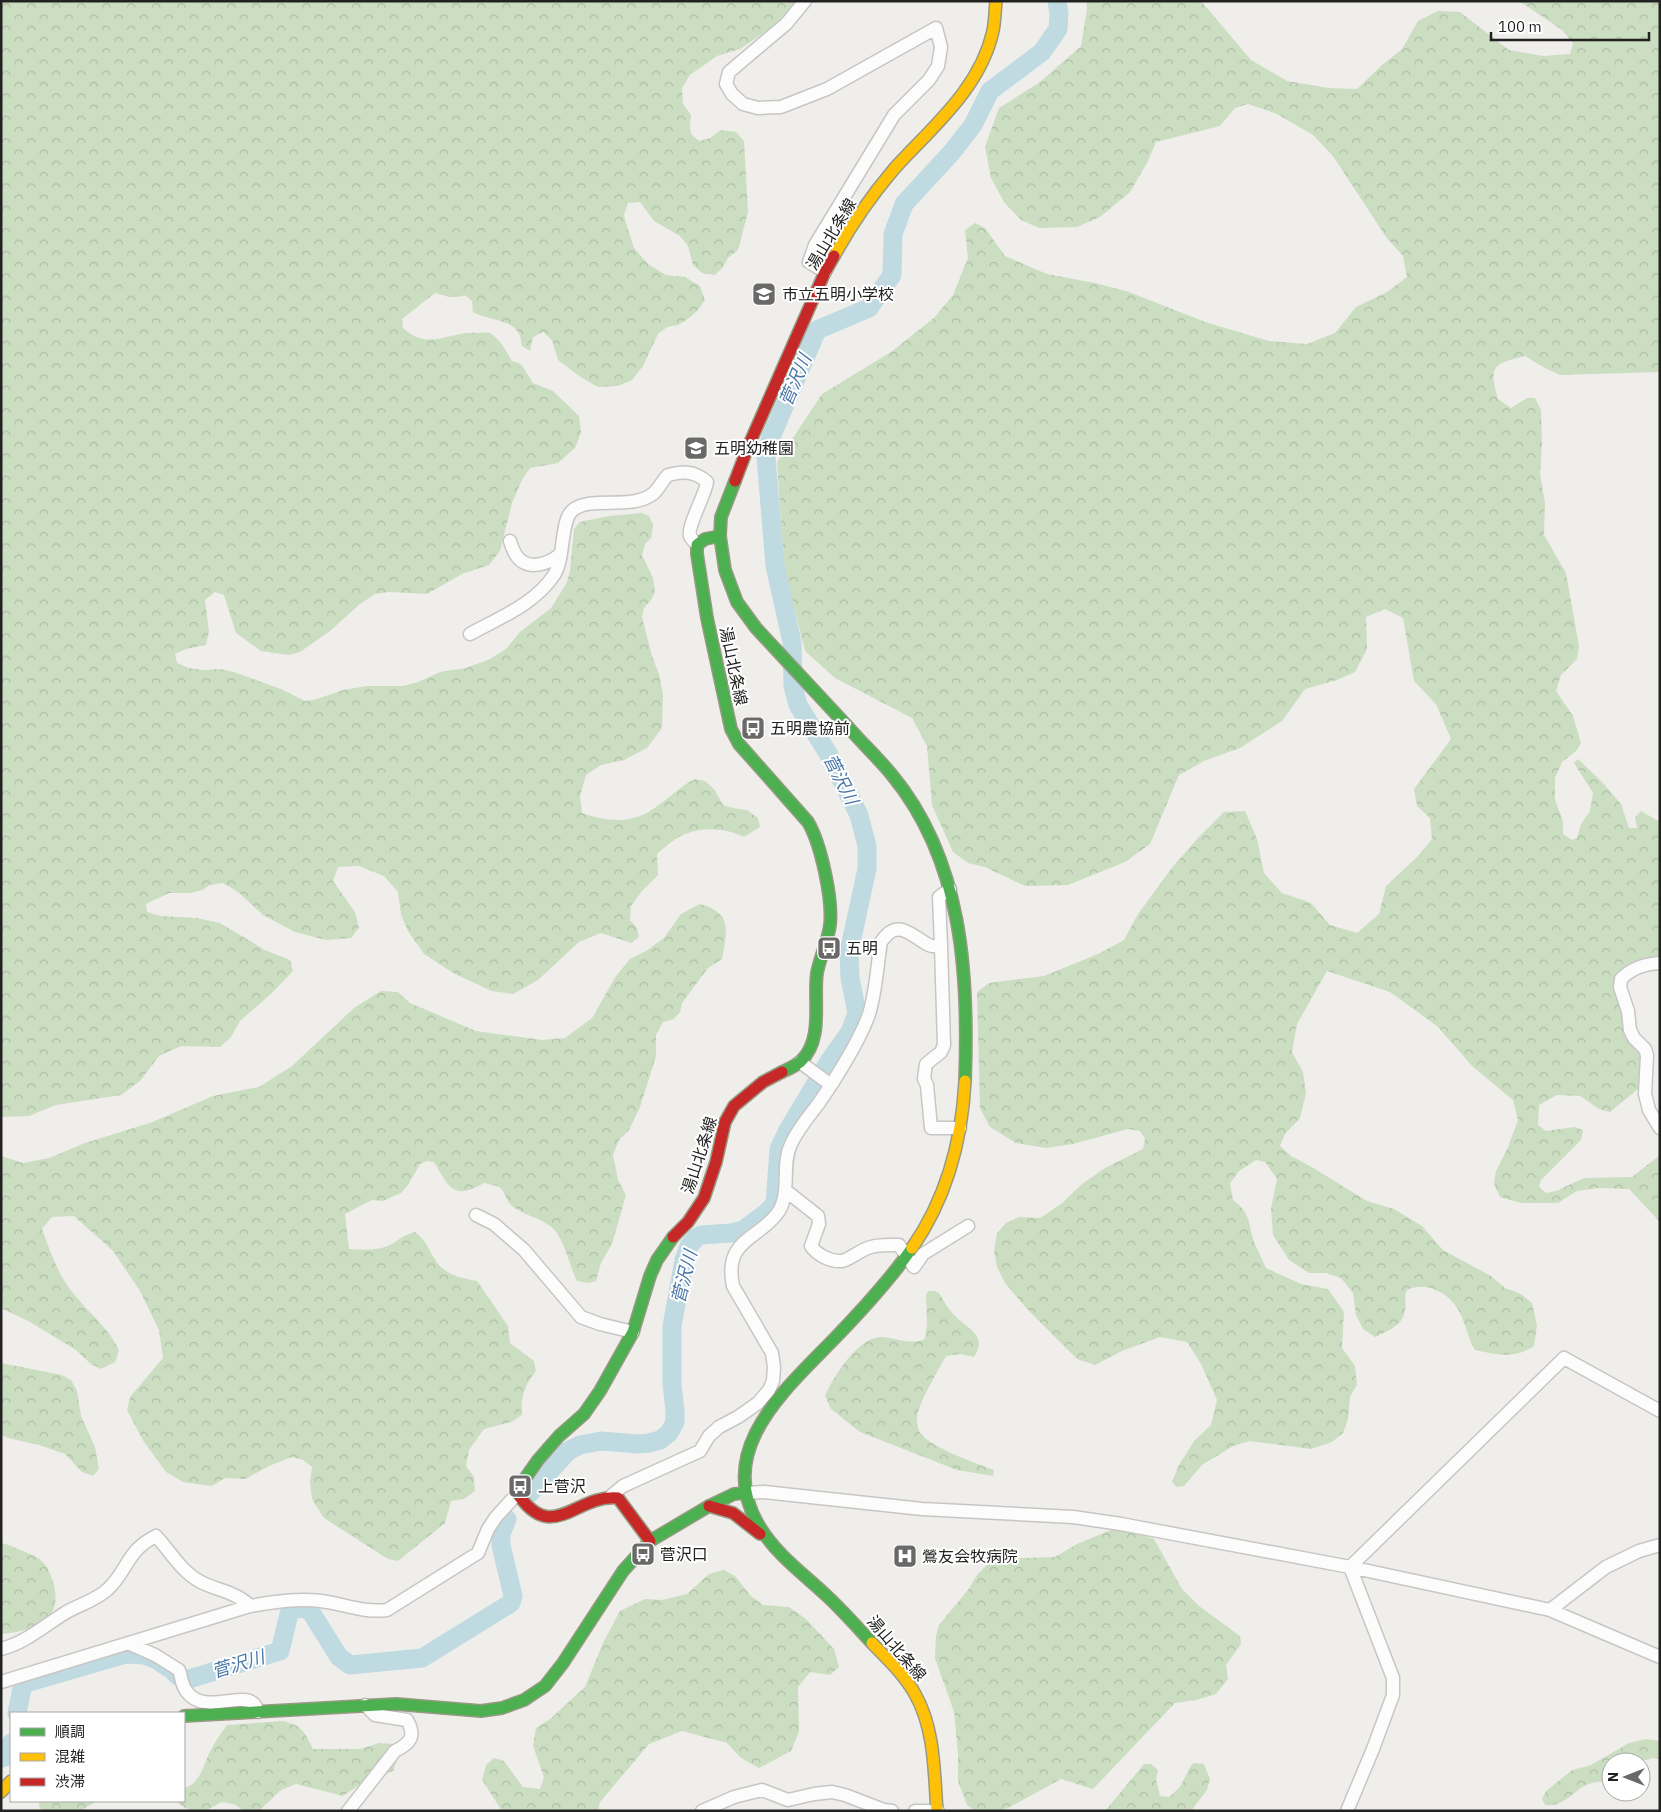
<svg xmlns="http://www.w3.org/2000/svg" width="1661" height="1812" viewBox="0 0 1661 1812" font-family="'IBM Plex Sans','Noto Sans JP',sans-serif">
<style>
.forest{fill:url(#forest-crowns)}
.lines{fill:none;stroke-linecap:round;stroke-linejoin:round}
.river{stroke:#c0dae2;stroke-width:19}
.street-casing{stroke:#c7c6c5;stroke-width:15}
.fast-casing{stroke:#979a82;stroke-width:14}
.slow-casing{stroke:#979a82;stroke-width:14}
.jam-casing{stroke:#979a82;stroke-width:14}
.street{stroke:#fdfcfc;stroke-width:12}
.fast{stroke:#4caf50;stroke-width:11}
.slow{stroke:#ffc107;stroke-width:11}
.jam{stroke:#c62828;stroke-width:11}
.labels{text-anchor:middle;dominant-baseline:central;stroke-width:4;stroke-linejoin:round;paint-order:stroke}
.street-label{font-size:16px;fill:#222;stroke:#fff}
.poi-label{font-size:16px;fill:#222;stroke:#fff;text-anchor:start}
.water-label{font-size:18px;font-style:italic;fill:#4c78a8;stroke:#fff}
</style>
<defs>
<pattern id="forest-crowns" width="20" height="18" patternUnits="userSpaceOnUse" patternTransform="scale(1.25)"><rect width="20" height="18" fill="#cbdec1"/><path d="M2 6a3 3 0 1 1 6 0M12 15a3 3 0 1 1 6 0" fill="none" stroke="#aebea6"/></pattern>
</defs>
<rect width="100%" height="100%" fill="#f0eeeb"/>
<!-- forest -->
<path class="forest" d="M1,1H796L773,27L740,49L717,56L690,75L682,88L683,104L691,115C690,129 687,133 700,141L710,138L721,130L736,132L744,141L748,212L738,250L728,258L723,267L715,275L702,273L693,265L688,246L680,236L654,221L640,202L628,203L624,215L626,223L634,248L648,264L666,275L685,277L700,286L705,300L698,310L688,319L678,325L667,327L658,334L643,366L632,380L618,386L598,387L579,376L558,360L552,340L543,332L533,337L530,351L522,346C521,342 521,337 519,334C513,319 485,320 473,312L472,301L466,296L449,297L435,293L402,319L403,328C429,352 448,331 478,333C481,333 487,332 490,333C499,338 507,352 512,361L521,364L533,383L553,391L579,416L581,433L575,448L558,463L530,468L522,480L512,503L500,551L489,565L462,574L427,594L389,592L375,594L360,604L330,631L300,652L289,655L261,651L236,633L224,595L215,592L205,600L209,632L206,645L186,649L175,654L177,663L189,668L203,670L220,669L234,672L281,689L305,701L314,700L343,690L367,686H403L418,682L440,672L466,668L490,659L506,649L520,632L551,608L567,582L570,571L574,529L580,522L609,516L642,513L649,516L653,525L651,538L645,544L642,555L653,578L655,592L651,600L644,608L642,617L652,656L659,674L663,695L662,728L647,748L624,760L601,765L586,775L580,796L582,813C604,821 630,824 650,811C666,802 678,787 695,779L705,781L714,789L723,805L733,808L747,810L758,818L760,827L744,837C723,827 696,826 676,839C669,843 663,849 657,854L658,875L642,891L631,906L630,920L637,928L639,937L631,943L601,933L579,942L538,980L513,994L492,991L455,974L424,954L408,931L401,915L398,892L384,876L359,866L338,867L333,881L355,912L359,928L351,938L326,940L295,932L263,915L238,892L223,883L209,885L203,890L189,893H169L146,904L147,912L160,916L197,918L220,923L265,950L290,960L293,971L271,994L240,1021L231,1037L220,1047L181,1046L159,1056L140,1081L121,1095L56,1105L29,1116L1,1117Z
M1086,1H1201L1251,60L1287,81L1329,88L1357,89L1381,66L1402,49L1418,21L1438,11L1460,12L1509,50L1543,56L1570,54L1573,43L1562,30L1519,1H1660V372L1560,375L1543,367L1525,356C1494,364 1488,365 1498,399L1511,408L1527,398H1535L1541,410L1542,444L1540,474L1545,503L1544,535L1566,573L1579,646L1577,659L1561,675L1556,691L1573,716L1581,743L1576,751L1562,762L1555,778V800L1563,821V834L1572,840L1577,838L1581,824L1590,811L1593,793L1574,763L1578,759L1604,784L1621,804L1629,828H1637L1635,817L1641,811L1660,822V958L1639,963L1620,990L1645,1063L1638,1089L1610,1112L1599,1109L1580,1096L1557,1095L1539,1105L1538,1125L1546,1131L1574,1127L1583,1130L1581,1140L1541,1180L1539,1187L1546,1193L1556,1191L1584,1178L1632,1177L1660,1155V1222L1629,1189L1598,1188L1577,1191L1558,1203H1521L1500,1197L1494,1184L1496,1171L1508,1147L1518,1120L1513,1100L1473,1067L1437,1026L1390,992L1327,971L1297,1024L1292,1052L1303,1072L1306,1093L1300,1118L1285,1134L1280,1146L1291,1156L1310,1166L1367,1201L1394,1209L1422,1226L1443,1250L1491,1276L1505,1288L1521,1294L1532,1303L1537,1325L1534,1346C1514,1359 1498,1355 1475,1350C1468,1338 1466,1325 1460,1313C1451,1294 1427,1280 1407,1290C1403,1300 1407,1302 1405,1310C1403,1326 1387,1331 1375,1337L1363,1329L1356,1315L1353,1293L1341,1278L1326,1273H1309L1289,1260L1273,1235L1271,1209L1277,1179L1265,1162L1256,1160L1239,1171L1230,1183L1233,1200C1251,1213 1248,1223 1254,1242C1258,1251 1262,1259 1266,1268L1301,1284L1328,1289L1344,1312L1342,1348L1355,1366L1357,1385L1350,1397L1348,1419L1343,1433L1332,1442L1311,1449L1250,1441L1233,1446L1202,1465L1184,1486L1177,1487L1172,1482L1179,1465L1194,1441L1211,1425L1217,1400L1201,1364L1187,1342L1160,1337L1122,1351L1095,1365L1077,1359L1027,1309L1005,1283L997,1267L994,1251L997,1233L1006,1223L1019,1217L1040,1218L1061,1204L1082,1184L1105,1168L1143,1149L1145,1138L1140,1131L1128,1129L1073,1144L1046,1148L1016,1143L990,1127L980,1108L977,992L989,983L1044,976L1098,954L1124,940L1138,914L1171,869L1197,839L1224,812L1245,811L1257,839L1264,873L1282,893L1311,903L1330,925L1357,933L1379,914L1386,886L1418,856L1432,839L1430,818L1417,806L1414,789L1451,739L1436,704L1414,681L1403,618L1385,609L1366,617L1367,649L1355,672L1337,680L1305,689L1282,721L1240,748L1204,761L1179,775L1150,844L1125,862L1068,885L1025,886L985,867L968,863L953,852L932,805L927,746L912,718L835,678L805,651L784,568L777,462L822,394L891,352L934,318L953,295L968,258L965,230L975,223L985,228L1005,256L1047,274L1095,283L1126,291L1208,323L1269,341L1307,344L1335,333L1356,307L1387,292L1407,277L1403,256L1386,237L1333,156L1313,135L1277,114L1248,104L1235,108L1220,126L1156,142L1148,161L1130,192L1100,217L1077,227L1039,228L1021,220L1004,202L991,178L985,147L999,108L1040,82L1081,46L1087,9Z
M700,904C733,913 727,932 722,959L708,968L682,1003L680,1012L674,1019L663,1022L656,1035V1056L640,1107L629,1130L619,1140L613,1155L618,1180L626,1195L612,1244L601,1263L596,1281L589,1283L577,1281C570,1267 563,1234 550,1226C538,1217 525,1216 512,1206C506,1201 505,1191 499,1187C495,1185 488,1184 484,1183C453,1201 449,1187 434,1162L427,1161L420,1164L408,1185L401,1193L383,1201L372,1200L345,1214L349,1249C363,1250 377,1251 390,1245C401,1239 401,1236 415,1232C427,1241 428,1249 436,1261C445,1275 461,1278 477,1281L508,1326L510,1343L534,1361L536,1371C525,1385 520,1397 522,1415L511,1422L484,1429L469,1450L466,1466L474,1477L475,1491L464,1499L451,1501L445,1523L398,1561L388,1559L324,1518L312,1499L310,1482L312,1467L303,1460L292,1457L269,1466L245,1479L225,1478L212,1486L183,1482L166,1472L144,1442L127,1410L130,1397L163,1358L159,1330L140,1291L113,1251L74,1216L52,1217L42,1229C50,1251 58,1275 73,1293C87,1311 111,1330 119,1351L115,1362L101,1369L91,1364L76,1350L30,1322L1,1308V1156L23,1163L49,1158L85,1143L150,1123L213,1096L259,1087L292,1066L354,1008L381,991L398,992L410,1003L476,1031L542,1040L565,1038L592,1018L616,976L630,959L646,951L664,938L681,914Z
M928,1291H934L939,1293C944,1301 948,1309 955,1316C968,1329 988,1335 974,1357L960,1354L946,1356C939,1369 917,1405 917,1419C917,1422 918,1428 919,1431C926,1446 978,1464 994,1470L993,1476L957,1470L860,1432L831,1409L825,1396C833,1377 859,1335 883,1337C898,1339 911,1345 925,1339L927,1324L926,1295Z
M1,1363L62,1375L71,1380L77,1391L81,1416L95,1447L99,1469L93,1476L82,1472L65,1454L39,1445L8,1438L1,1435Z
M1111,1530H1129L1154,1539L1182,1589L1199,1606L1240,1636L1241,1644L1226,1665L1228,1679L1216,1694L1196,1700L1175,1703L1093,1789L1061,1779L1010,1807L999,1811H975L967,1805L958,1781V1754L954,1712L935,1658L936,1636L939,1625L968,1590L977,1575L993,1559L1055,1557L1077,1544Z
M1,1543C8,1544 16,1548 23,1551C42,1559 46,1561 53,1582C65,1621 33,1631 1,1634Z
M724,1570L735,1576L750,1595L763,1605L789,1607L806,1619L834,1649L839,1667L830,1675L810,1672L798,1687L799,1732L791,1751L759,1768L741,1758L727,1743L682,1731L649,1744L600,1802L598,1811H502L482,1780L486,1765L494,1758L504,1761L523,1787L540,1789L544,1777L533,1746L536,1728L550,1719L585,1687L603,1643L620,1611L645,1599L662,1600L687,1594L709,1574Z
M283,1721C303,1726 304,1731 313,1749H360L379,1743L394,1744L396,1763L393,1771L362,1783L343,1796L296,1784L281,1790L259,1811H244L234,1804L222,1802L205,1811H195L185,1808L176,1801H184V1788C201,1784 204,1762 212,1748C216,1740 222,1732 227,1725Z
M1646,1739L1660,1741V1759L1653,1758L1639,1762H1611V1778C1605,1783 1599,1781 1592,1783C1575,1787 1566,1808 1545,1805L1542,1799L1546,1791L1572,1770L1591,1765L1629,1743Z
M1194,1763L1204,1764L1210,1779L1207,1790L1191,1811H1105L1144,1764H1151L1158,1770L1156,1779L1160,1796L1169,1797L1180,1787L1190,1767Z
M40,1801H97L80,1811H42L39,1806Z"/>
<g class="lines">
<!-- river -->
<path class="river" d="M529,1494L568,1451L580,1445L601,1441L638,1444L649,1443L660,1440L669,1433L675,1422V1411L672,1384V1326L684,1260L689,1246L696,1238L701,1235L731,1233L743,1230L767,1212L775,1204L779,1149L788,1130L828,1063L850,1032L857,1013L850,978L849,952L867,869V846L859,815L829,755L798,705L793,686L792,642L775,566L766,457L771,437L817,330L869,308L892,275L893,234L904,204L952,152L973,125L990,91L1042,52L1058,29L1059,13L1057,1
M17,1713L23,1684L126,1654L144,1655L157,1660L172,1670L178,1676L186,1680L280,1651L289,1614L296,1608L306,1609L311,1612L339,1657L350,1665L422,1658L511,1603L513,1596L501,1545V1534L507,1519
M1,1758L5,1757L11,1743"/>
<!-- street casing -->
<g class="street-casing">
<path id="street" d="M805,1L786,24L729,72L726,84L732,94L743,104L758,108L781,107L827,89L936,28L941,47L938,66L929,80L894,115L815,245L809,262L825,272
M510,541C512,548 516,558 523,562C535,569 552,562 561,553
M470,634C499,618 535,604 554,575C565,559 560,520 573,510C592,495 632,511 654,493C659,488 663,480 668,475C683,471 695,471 707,482C705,496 687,526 690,536C691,539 695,542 697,545
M941,946L944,1045L941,1052L926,1064L924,1079L927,1085L931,1128H960
M1660,963C1644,964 1632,968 1621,979L1620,987L1628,1011L1630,1030L1634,1038L1645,1049L1647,1055L1645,1094L1649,1110L1660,1128
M800,1062L831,1085
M785,1190L818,1216L819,1224L811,1246C817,1255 831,1262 842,1261C851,1259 861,1249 871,1247C880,1244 889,1245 899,1245L914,1267L923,1254L968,1226
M476,1215L494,1224L524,1250L581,1317L600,1324L633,1332
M745,1493L764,1492L922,1509L1073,1517L1121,1524L1350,1567L1550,1610L1660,1657
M611,1496L623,1486L700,1451L709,1436L719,1427L738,1417L758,1403L769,1390L773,1381L774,1367L772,1353L733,1286C723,1238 760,1240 779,1211C791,1191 781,1165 791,1144C798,1129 809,1116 819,1103C835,1080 858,1043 868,1017C876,995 877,965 881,942C898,916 912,937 929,945C932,947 937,946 941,946L939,897L950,889
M1350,1567L1564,1358L1660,1411
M1550,1610L1606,1567L1639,1551L1660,1545
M130,1644L155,1655L179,1670C182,1678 181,1685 187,1692C203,1715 243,1691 254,1704C256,1706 257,1709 258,1712
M1,1649C25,1643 44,1626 65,1613C78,1605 97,1600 108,1589C129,1569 126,1551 156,1536C170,1551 181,1571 199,1581C215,1590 237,1592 250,1606
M1,1682L250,1606C274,1602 297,1598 321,1601C344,1604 364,1613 387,1610L478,1553L488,1529L496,1517L517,1494
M348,1811L395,1751C411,1743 416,1736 407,1720L375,1715L365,1705
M702,1811L734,1797L762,1790L788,1800L814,1794L832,1792L845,1795L884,1810L892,1811
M915,1811H938
M1347,1811L1373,1749L1393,1695V1678L1350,1567"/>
</g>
<!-- fast casing -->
<g class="fast-casing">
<path id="fast" d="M735,481L721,517L720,536L725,570L737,602L756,628C787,661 818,695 849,728C863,744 879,759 892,775C963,861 969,975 965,1081
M720,536L705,539L697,545V554L707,618L731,729L739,744L808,822C821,844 833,900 830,925C828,941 820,957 817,973C813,1000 824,1039 801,1061C796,1066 788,1069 782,1072
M520,1497L517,1494L524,1480L538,1460L559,1436L584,1414L600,1391L633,1332L650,1276L657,1260L673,1237
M872,1643C858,1628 843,1611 828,1597C805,1575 778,1556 761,1529C711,1451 786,1389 836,1337C863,1309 890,1280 912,1248
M184,1716L396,1704L481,1711L502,1708L524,1700L545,1686L563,1663L623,1571L650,1541L709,1506L734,1494L745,1493"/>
</g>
<!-- slow casing -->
<g class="slow-casing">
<path id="slow" d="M834,256C851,225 871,196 894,169C932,127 980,89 993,31C995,21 995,11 996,1
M912,1248C946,1199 962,1140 965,1081
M872,1643C887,1659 904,1674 915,1694C935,1729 934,1772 937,1811
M1,1792L11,1781"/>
</g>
<!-- jam casing -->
<g class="jam-casing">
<path id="jam" d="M735,481L748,447L825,272L834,256
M673,1237L688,1222L704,1198L716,1162L725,1122L734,1106L763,1082L782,1072
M520,1497C554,1543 576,1494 618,1498L650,1541
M709,1506L733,1513L760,1534"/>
</g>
<!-- street -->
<use href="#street" class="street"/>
<!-- fast -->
<use href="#fast" class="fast"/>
<!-- slow -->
<use href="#slow" class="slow"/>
<!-- jam -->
<use href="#jam" class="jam"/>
</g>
<!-- icons -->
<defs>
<g id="school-square" transform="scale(1.25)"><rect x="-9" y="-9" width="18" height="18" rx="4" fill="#6a6968" stroke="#fff"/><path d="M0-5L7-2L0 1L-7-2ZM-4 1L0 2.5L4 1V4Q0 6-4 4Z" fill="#fff"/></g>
<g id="bus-square" transform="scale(1.25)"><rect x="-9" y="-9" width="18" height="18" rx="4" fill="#6a6968" stroke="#fff"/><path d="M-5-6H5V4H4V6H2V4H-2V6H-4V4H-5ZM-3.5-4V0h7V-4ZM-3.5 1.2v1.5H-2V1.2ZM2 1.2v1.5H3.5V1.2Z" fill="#fff"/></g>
<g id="hospital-square" transform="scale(1.25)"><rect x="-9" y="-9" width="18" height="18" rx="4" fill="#6a6968" stroke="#fff"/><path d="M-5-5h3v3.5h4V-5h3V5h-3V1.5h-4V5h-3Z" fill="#fff"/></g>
</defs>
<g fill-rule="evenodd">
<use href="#school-square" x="764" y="294"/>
<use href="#school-square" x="696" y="448"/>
<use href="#bus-square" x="753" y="728"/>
<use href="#bus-square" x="829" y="948"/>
<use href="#bus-square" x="520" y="1486"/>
<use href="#bus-square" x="643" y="1554"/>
<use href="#hospital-square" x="905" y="1556"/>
</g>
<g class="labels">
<!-- street labels -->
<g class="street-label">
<text transform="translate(831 234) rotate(-59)">湯山北条線</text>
<text transform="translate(734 666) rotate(78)">湯山北条線</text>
<text transform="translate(699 1155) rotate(-72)">湯山北条線</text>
<text transform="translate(897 1648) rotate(49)">湯山北条線</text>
</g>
<!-- poi labels -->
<g class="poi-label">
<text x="782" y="294">市立五明小学校</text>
<text x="714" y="448">五明幼稚園</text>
<text x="770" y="728">五明農協前</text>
<text x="846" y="948">五明</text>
<text x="538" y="1486">上菅沢</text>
<text x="660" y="1554">菅沢口</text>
<text x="922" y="1556">鶯友会牧病院</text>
</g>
<!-- water labels -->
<g class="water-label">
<text transform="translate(795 380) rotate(-67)">菅沢川</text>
<text transform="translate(841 779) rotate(63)">菅沢川</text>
<text transform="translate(684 1277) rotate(-76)">菅沢川</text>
<text transform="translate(238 1664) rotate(-17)">菅沢川</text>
</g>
</g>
<!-- border -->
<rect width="1661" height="1812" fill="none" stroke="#222222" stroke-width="5"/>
<!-- legend -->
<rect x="10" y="1712" width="175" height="90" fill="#ffffff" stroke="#a7a7a7"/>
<rect x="20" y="1728" width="25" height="8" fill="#4caf50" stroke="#a7a7a7"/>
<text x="55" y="1737" font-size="15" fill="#222222">順調</text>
<rect x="20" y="1753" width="25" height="8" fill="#ffc107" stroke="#a7a7a7"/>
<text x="55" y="1762" font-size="15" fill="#222222">混雑</text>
<rect x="20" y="1778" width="25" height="8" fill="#c62828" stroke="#a7a7a7"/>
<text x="55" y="1787" font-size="15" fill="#222222">渋滞</text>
<!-- north arrow -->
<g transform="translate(1626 1777) rotate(270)"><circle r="24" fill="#ffffff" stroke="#a7a7a7"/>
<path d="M0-4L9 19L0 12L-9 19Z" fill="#6a6968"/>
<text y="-8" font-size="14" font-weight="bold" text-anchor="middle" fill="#222222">N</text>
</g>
<!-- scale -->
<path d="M1491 32v8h158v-8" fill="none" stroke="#222222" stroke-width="2.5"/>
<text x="1498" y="32" font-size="15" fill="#222222" stroke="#ffffff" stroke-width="4" paint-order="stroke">100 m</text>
</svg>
